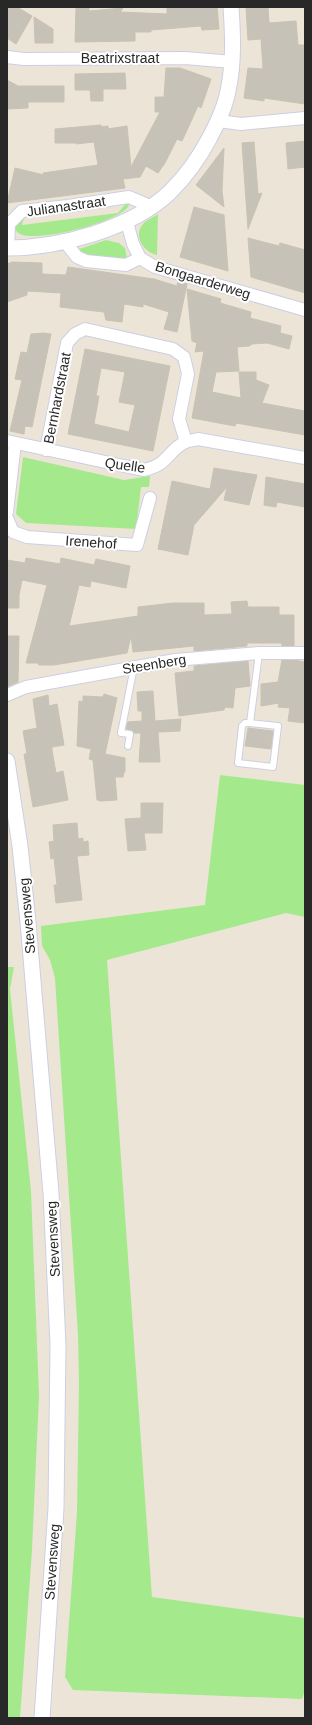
<svg xmlns="http://www.w3.org/2000/svg" width="312" height="1725" viewBox="0 0 312 1725" font-family="Arial,sans-serif">
<style>
.green{fill:#a4ea8d}
.building{fill:#c7c2b7;stroke:#c8c2b1;fill-rule:evenodd}
.lines{fill:none;stroke-linecap:round;stroke-linejoin:round}
.service-casing{stroke:#cccfe3;stroke-width:8}
.minor-casing{stroke:#cccfe3;stroke-width:14}
.tertiary-casing{stroke:#cccfe3;stroke-width:17}
.service{stroke:#fff;stroke-width:6}
.minor{stroke:#fff;stroke-width:12}
.tertiary{stroke:#fff;stroke-width:15}
.labels{text-anchor:middle;dominant-baseline:central;stroke-width:4;stroke-linejoin:round;paint-order:stroke}
.street-label{font-size:14px;fill:#282828;stroke:#fff}
</style>
<rect width="100%" height="100%" fill="#ece5d7"/>
<!-- green -->
<path class="green" d="M127,202L129,205C124,223 2,253 17,224C18,221 23,218 25,215L22,225L118,213Z
M158,214L157,255C145,253 132,236 143,224C146,220 154,217 158,214Z
M106,240L119,243L125,248L127,259L81,255L76,250Z
M23,457L124,480L150,476L149,487H141L136,529L26,523L16,514Z
M220,775L305,785V917L286,913L107,960L152,1597L305,1618V1690L302,1699L73,1690L65,1677L77,1512L79,1383L78,1335L55,978L50,960L42,946L41,926L205,905Z
M7,967H14L10,989L31,1191L39,1395L32,1550L20,1718H7Z"/>
<!-- building -->
<path class="building" d="M7,7H17L32,16L16,44L7,38Z
M76,7L89,8V11L123,8L120,12L167,14V7H217L219,29L202,30L201,26L151,30V32H135V41L75,42Z
M246,7H268L269,23L296,21L298,45H305V104L264,98V101L244,98L248,68L263,69L261,39L248,40Z
M34,17L53,29V43H35Z
M166,68H180L211,79L201,108L198,106L182,141L177,139L165,163L158,173L146,166L140,177L123,179L125,188L7,203L15,168L44,175L43,173L98,165L94,142L76,144V143H55V129L101,125V127L108,126V129L127,126L131,167L160,112H155V97H164Z
M125,73L126,89H103V101H91L90,90H75V74Z
M7,80L18,86H64V102H28V108L7,109Z
M305,141V167L288,169L286,143Z
M254,142L258,194L262,193L248,229L242,143Z
M224,148L222,191L224,207L196,185Z
M194,207L224,215L228,271L180,257Z
M248,238L279,246L280,243L305,250V293L251,277Z
M12,262L42,263V274L66,275L68,267L154,279L177,286L178,281L187,284L177,332L164,329L169,312L143,304V307L124,304L122,322L106,320L104,312L60,307L61,293L27,291V295L7,302V264Z
M187,289L221,299L220,303L251,312L250,318L281,326L280,333L292,336L289,349L267,343L252,344L249,346L237,347L239,371L216,372L212,392L241,398L239,372H256V380L269,385L262,403L305,411V435L236,423L235,426L192,418L204,351L195,352L197,343L192,341Z
M44,333L51,334L32,427L25,426L24,434L10,431L22,380L15,379L21,352L27,353L31,334Z
M85,349L170,366L153,451L68,434ZM101,368L125,372L119,402L135,405L129,432L94,424L99,396H96Z
M214,468L257,475L249,505L224,500L227,487L194,525L188,555L158,549L172,481L210,489Z
M266,477L305,484V507L277,502L276,507L264,505Z
M26,558L60,564L61,558L94,565L96,559L130,566L126,588L91,581L90,587L79,585L69,626L138,616V607L173,603H204V615L232,614L231,602L247,601L248,607H279V615H294V646H282V643H247V646L194,651V646L133,652L131,636L127,653L54,665H39L38,663H26L47,585L22,580L19,595V608H7V560L25,563Z
M7,636H19L18,682L9,686H7Z
M294,660L305,662V723L288,721L290,708L278,707L279,703L261,706V684L278,682L282,660Z
M248,661L250,686L235,688L233,708L225,707L224,710L179,716L175,673L194,671V666Z
M153,691L155,721L181,719L180,731L158,732L160,762H139L141,733H134L132,730L126,729L128,722L142,721V711H138L137,692Z
M104,694L117,698L105,754L125,758V772H124L123,777H115L117,800L101,801L97,800L93,760L89,759L91,749L77,746L79,701L83,702V696L103,697Z
M48,695L49,706L57,704L64,745L52,747V750L56,773L63,771L68,800L33,807L24,754H27L23,731L37,728L33,699Z
M248,728L273,731L271,749L245,746Z
M141,803H163L162,833H144L146,850L128,851L125,819L141,818Z
M77,823L78,839L83,838V842L88,841L89,855L77,856L82,900L56,903L54,885H57L54,858L51,859L49,842L54,841L53,825Z"/>
<g class="lines">
<!-- service casing -->
<g class="service-casing">
<path id="service" d="M250,723L278,726L273,767L238,763L242,726L245,723H250L259,653
M128,746L130,734L121,733L134,667"/>
</g>
<!-- minor casing -->
<g class="minor-casing">
<path id="minor" d="M7,57L24,59L185,58L233,62
M219,121L241,124L305,118
M127,222L133,244L140,258L155,267L305,310
M65,242L77,257L86,261L126,265L140,258
M8,249L9,224L22,211L68,206L129,197L150,206
M7,441L143,470C169,465 166,452 185,442C189,441 194,440 198,439L305,458
M46,450L67,343L75,334L85,329L173,349L184,357L188,374L179,419L186,442
M7,512L15,443
M7,518L13,532L27,537L137,545L150,498
M7,695L26,687L175,660L259,653H305"/>
</g>
<!-- tertiary casing -->
<g class="tertiary-casing">
<path id="tertiary" d="M7,248C59,248 131,229 170,192C185,177 199,158 209,139C217,124 225,108 228,91C234,63 233,36 231,7
M7,761L20,846L28,922L51,1193L58,1345L56,1508L42,1718"/>
</g>
<!-- service -->
<use href="#service" class="service"/>
<!-- minor -->
<use href="#minor" class="minor"/>
<!-- tertiary -->
<use href="#tertiary" class="tertiary"/>
</g>
<g class="labels">
<!-- street labels -->
<g class="street-label">
<text x="120" y="58">Beatrixstraat</text>
<text transform="translate(66 206) rotate(-8)">Julianastraat</text>
<text transform="translate(203 280) rotate(17)">Bongaarderweg</text>
<text transform="translate(57 398) rotate(-79)">Bernhardstraat</text>
<text transform="translate(125 465) rotate(8)">Quelle</text>
<text transform="translate(91 542) rotate(4)">Irenehof</text>
<text transform="translate(154 664) rotate(-9)">Steenberg</text>
<text transform="translate(27 916) rotate(-95)">Stevensweg</text>
<text transform="translate(53 1239) rotate(-93)">Stevensweg</text>
<text transform="translate(52 1562) rotate(-86)">Stevensweg</text>
</g>
</g>
<!-- border -->
<rect width="312" height="1725" fill="none" stroke="#282828" stroke-width="16"/>
</svg>
